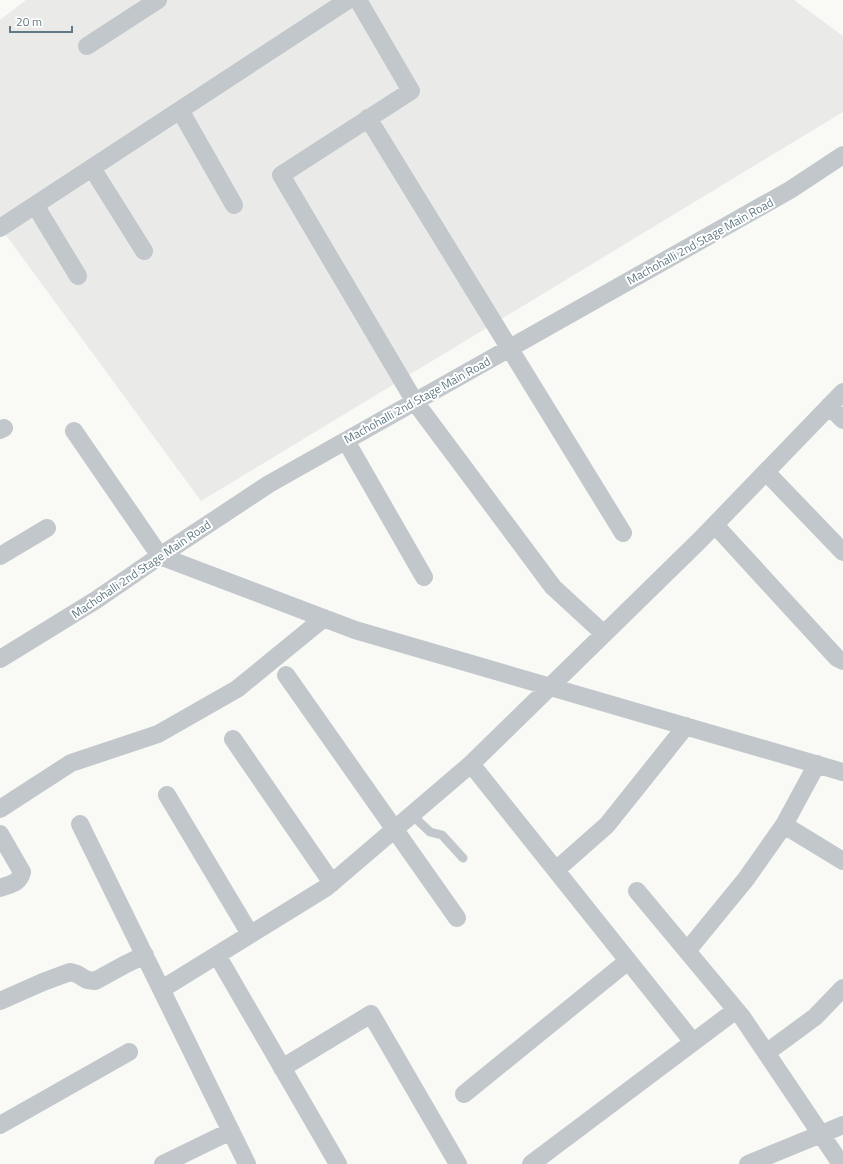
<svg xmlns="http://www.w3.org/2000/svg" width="843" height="1164" viewBox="0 0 843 1164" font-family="'Titillium Web',sans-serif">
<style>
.built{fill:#eaeae9}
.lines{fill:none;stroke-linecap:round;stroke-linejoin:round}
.lane{stroke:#c1c7ca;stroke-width:9}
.street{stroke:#c1c7ca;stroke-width:18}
.labels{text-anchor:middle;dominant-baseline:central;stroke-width:4;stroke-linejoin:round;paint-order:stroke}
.street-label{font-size:12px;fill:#617984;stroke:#fff}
</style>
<rect width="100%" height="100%" fill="#f9f9f6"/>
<!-- built -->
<path class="built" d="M26,0H794L843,36V112L201,501L0,227V20Z"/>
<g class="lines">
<!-- lane -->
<path class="lane" d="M412,815L430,832L442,835L463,858"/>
<!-- street -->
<path class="street" d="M358,0L411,91L281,175L415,402L553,587L603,633
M87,46L158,0
M180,110L234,205
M368,118L623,533
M92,168L144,251
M35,205L78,276
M0,228L348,0
M829,406L843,420
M0,430L4,428
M74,431L160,556L355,630L843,772
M346,441L424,577
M766,472L843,552
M715,525L837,658L843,661
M0,556L47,528
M0,659L96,600L160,556L269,484L790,190L843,155
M286,675L457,918
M233,739L332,883
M471,764L693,1042
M167,795L250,934
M0,809L71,763L158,734L237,689L324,618
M80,824L247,1164
M784,825L843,861
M0,834L22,872C19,884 10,884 0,888
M556,870L607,825L686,726
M637,891L742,1017L841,1164
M687,951L746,879L784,825L817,764
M217,955L338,1164
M162,989L327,887L471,764L700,540L843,392
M0,1001L43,982L70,972L77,974L87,980L95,981L126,964L145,955
M766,1053L815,1017L843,988
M282,1068L371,1014L458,1164
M464,1094L628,961
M0,1125L129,1052
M163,1164L231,1131
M531,1164L736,1010
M748,1164L843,1125"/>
</g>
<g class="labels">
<!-- street labels -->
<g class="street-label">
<text transform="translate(700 241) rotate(-29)">Machohalli 2nd Stage Main Road</text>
<text transform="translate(417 400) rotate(-29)">Machohalli 2nd Stage Main Road</text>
<text transform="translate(141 569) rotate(-34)">Machohalli 2nd Stage Main Road</text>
</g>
</g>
<!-- scale -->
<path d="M10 26v6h62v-6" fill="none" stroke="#617984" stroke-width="2"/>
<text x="16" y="26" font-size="12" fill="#617984" stroke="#ffffff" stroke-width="3" paint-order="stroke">20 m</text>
</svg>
